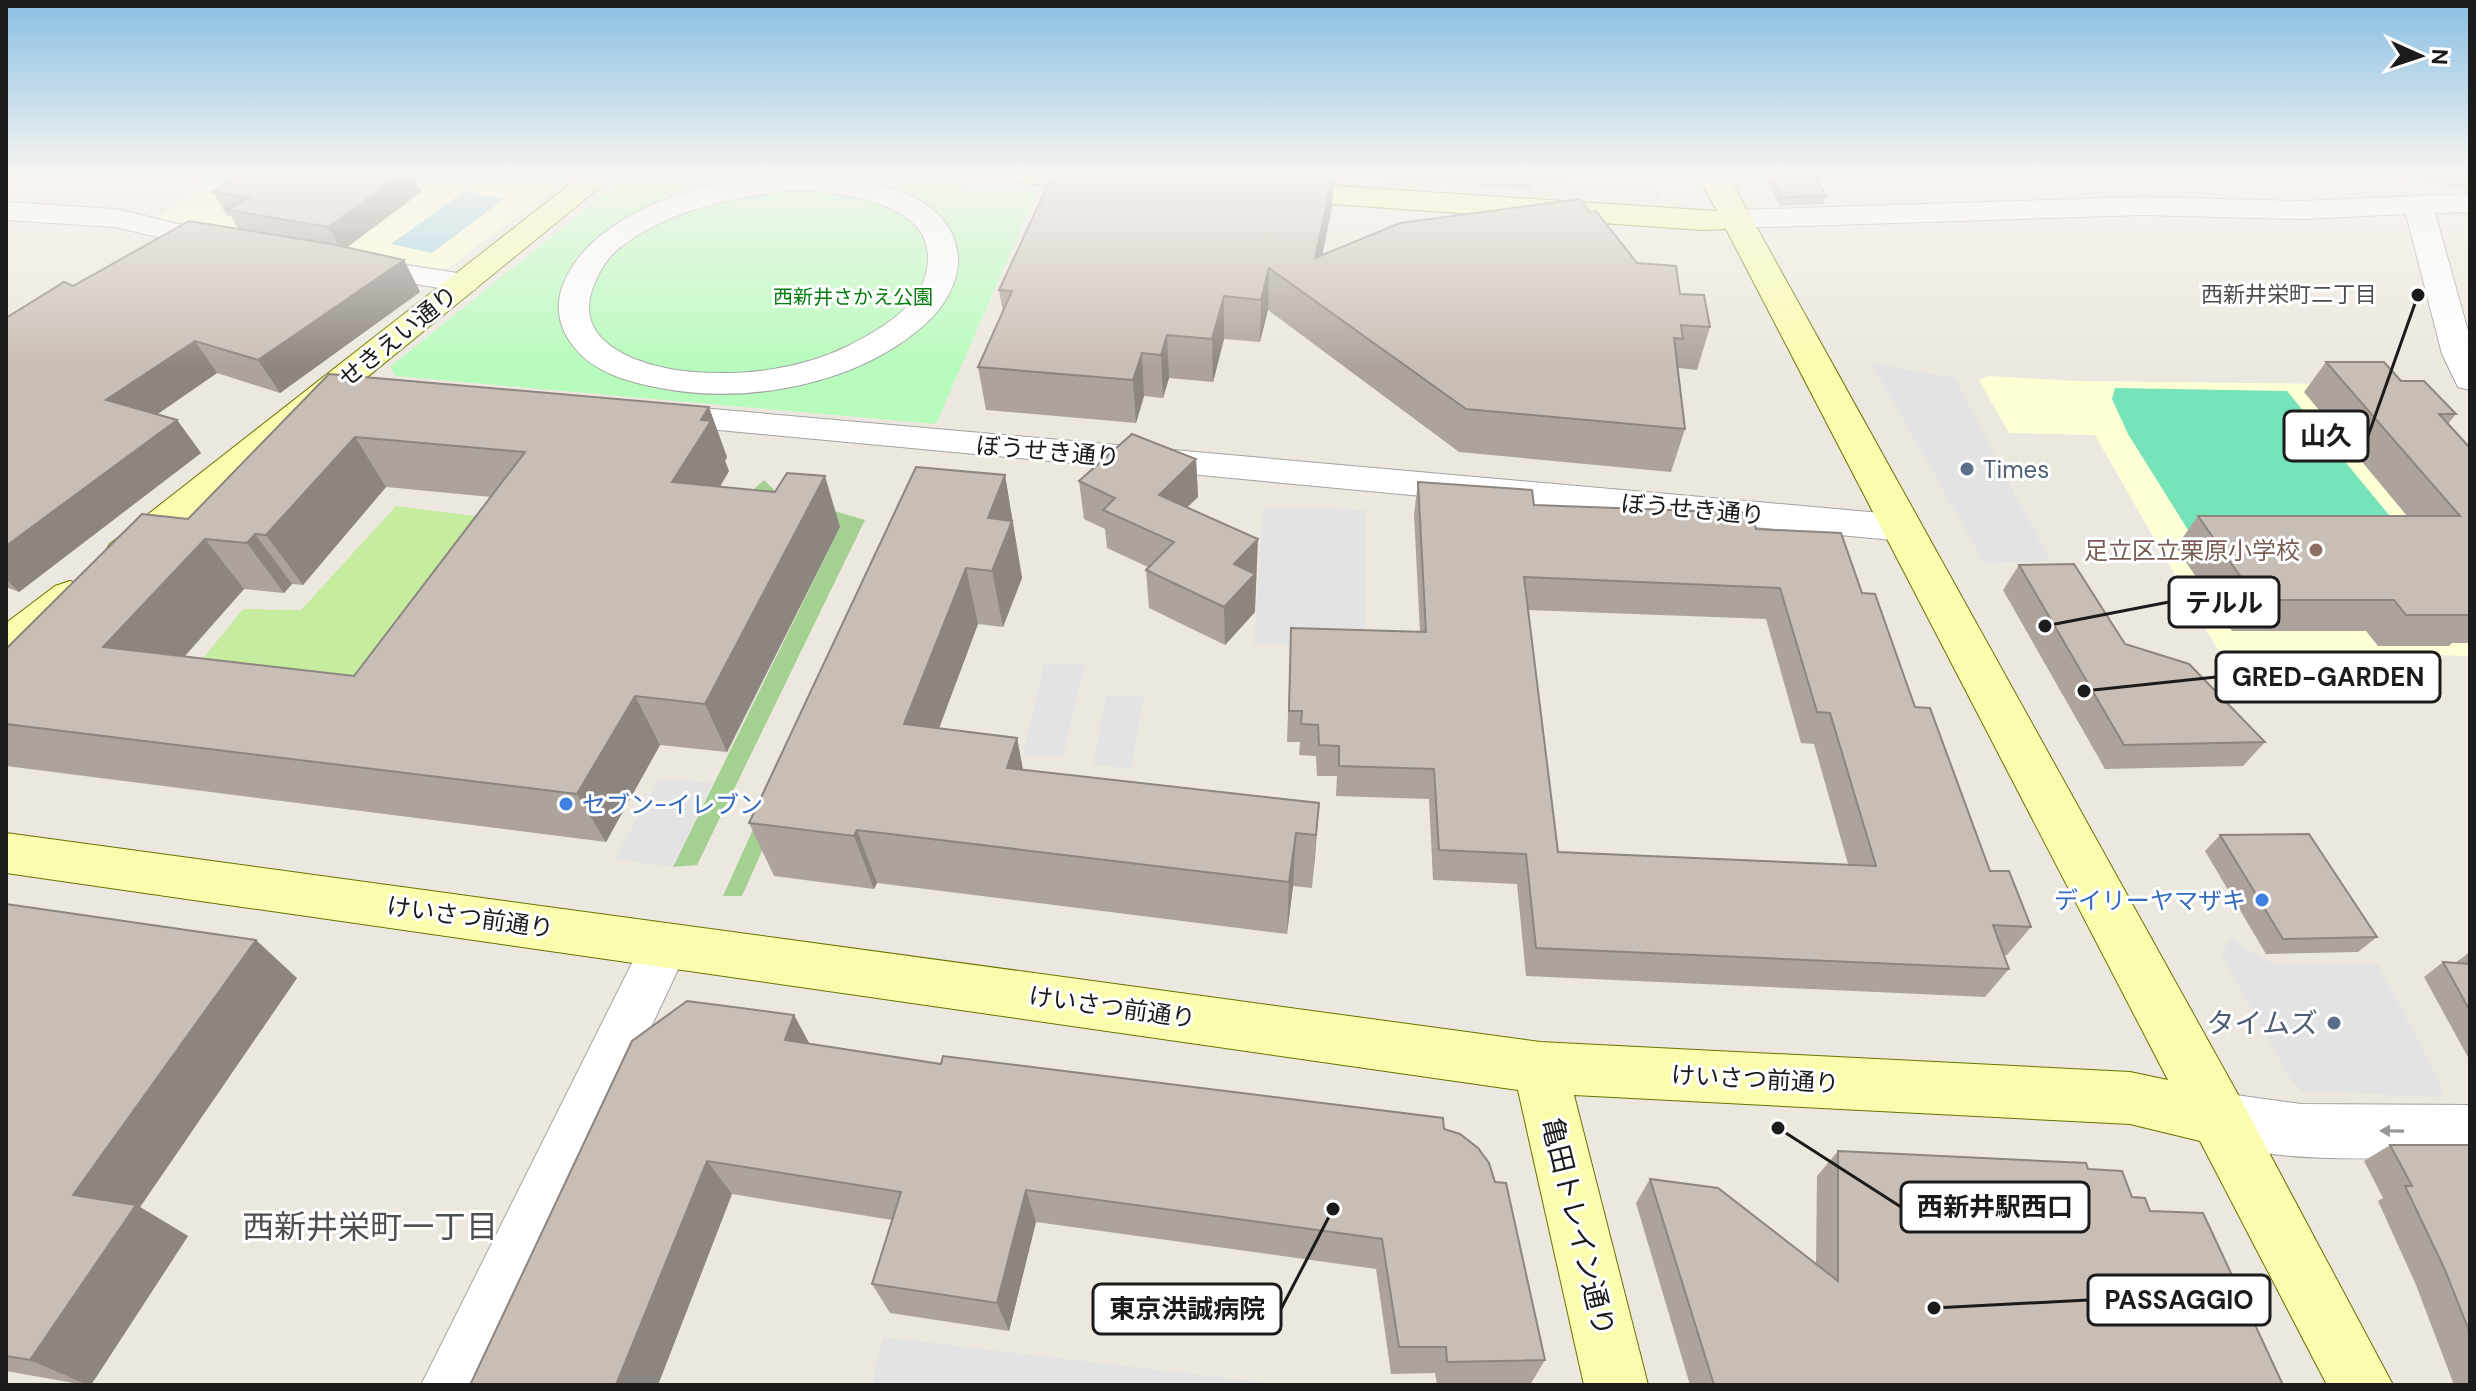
<svg xmlns="http://www.w3.org/2000/svg" width="2476" height="1391" viewBox="0 0 2476 1391" font-family="'DM Sans','Noto Sans JP',sans-serif">
<style>
.commercial{fill:#f0cdcc}
.education{fill:#ffffd6}
.grass{fill:#c6eca0}
.forest{fill:#a4d091}
.park{fill:#b7fcbc}
.pitch{fill:#77e3b8}
.parking{fill:#e3e3e3}
.water{fill:#9cd0de}
.lines{fill:none;stroke-linecap:round;stroke-linejoin:round}
.street-casing{stroke:#a2a2a2;stroke-width:2}
.secondary-casing{stroke:#687300;stroke-width:2}
.street{fill:#fff;fill-rule:evenodd}
.secondary{fill:#fafdad;fill-rule:evenodd}
.wall{fill:#ada39c;fill-rule:evenodd}
.shaded-wall{fill:#8d857f}
.building{fill:#c9beb5;stroke:#8d857f;stroke-width:2;fill-rule:evenodd}
.oneway{fill:#989898}
.service-dot{fill:#5c6f8a;stroke:#fff;stroke-width:3}
.education-dot{fill:#8d6e63;stroke:#fff;stroke-width:3}
.shop-dot{fill:#3f7fe0;stroke:#fff;stroke-width:3}
.labels{text-anchor:middle;dominant-baseline:central;stroke-width:6;stroke-linejoin:round;paint-order:stroke}
.far-park-label{font-size:20px;fill:#047d0e;stroke:#fff}
.far-neighbourhood-label{font-size:22px;fill:#4e4e4e;stroke:#fff}
.street-label{font-size:24px;fill:#1b1b1b;stroke:#fff}
.service-label{font-size:24px;fill:#4e5e75;stroke:#fff;text-anchor:start}
.education-label{font-size:24px;fill:#785e54;stroke:#fff;text-anchor:end}
.shop-label{font-size:24px;fill:#366cbe;stroke:#fff;text-anchor:start}
.near-service-label{font-size:28px;fill:#4e5e75;stroke:#fff;text-anchor:end}
.near-street-label{font-size:28px;fill:#1b1b1b;stroke:#fff}
.near-neighbourhood-label{font-size:32px;fill:#4e4e4e;stroke:#fff}
.leader{fill:none;stroke:#1b1b1b;stroke-width:3}
.callout-dot{fill:#1b1b1b;stroke:#fff;stroke-width:3}
.callout{fill:#fff;stroke:#1b1b1b;stroke-width:3}
.callout-label{font-size:26px;text-anchor:middle;font-weight:bold;fill:#1b1b1b}
</style>
<rect width="100%" height="100%" fill="#ede8df"/>
<!-- commercial -->
<path class="commercial" d="M1247,174H1651L1662,198L1653,202Z"/>
<!-- education -->
<path class="education" d="M220,174H573L448,268L440,269L158,218Z
M1988,376L2075,381L2406,385L2470,451V656L2218,650L2095,435L2009,433L1979,380Z"/>
<!-- grass -->
<path class="grass" d="M396,506L513,521L369,722L183,683L243,609L301,610Z"/>
<!-- forest -->
<path class="forest" d="M764,480L799,514L817,506L865,520L697,865L673,867L840,527L727,513Z
M895,514L911,516L742,896H723Z"/>
<!-- park -->
<path class="park" d="M629,174H820L1038,190L936,424L396,376L390,367Z"/>
<!-- pitch -->
<path class="pitch" d="M2115,388L2287,391L2431,566L2193,538L2128,434L2112,399Z"/>
<!-- parking -->
<path class="parking" d="M1871,363L1955,378L2050,561L1985,563Z
M1263,507L1365,510V648L1254,644Z
M1044,663L1085,665L1063,756L1023,755Z
M1106,696L1144,697L1131,768L1093,765Z
M659,779L714,783L673,867L614,859Z
M2231,938L2274,965L2378,964L2441,1085L2443,1097L2301,1091L2291,1080L2221,954Z
M883,1337L1284,1385H872Z"/>
<!-- water -->
<path class="water" d="M465,191L504,199L432,253L391,244Z"/>
<g class="lines">
<!-- street casing -->
<g class="street-casing">
<path id="street" d="M803,174C857,178 954,188 958,258C959,284 942,310 923,326C856,385 746,405 660,388C629,382 594,373 574,347C558,327 554,304 565,280C600,204 726,174 803,174ZM799,190C834,193 874,196 904,216C919,226 927,238 928,256C929,302 885,327 848,346C801,369 746,376 694,372C650,369 568,347 594,285C600,270 608,256 622,246C672,208 738,196 799,190Z
M2470,194V212L2435,213L2470,338V390L2458,387L2442,354L2406,214L2302,219L2143,215L1736,228L1726,225L1721,219L1726,213L1736,210L2143,197L2302,201Z
M6,202L115,209L237,238L241,244L237,250L226,253L115,227L6,220Z
M354,257L464,274L475,276L479,283L475,290L464,292L343,272L339,266L343,260Z
M656,404L1903,515L1916,519L1922,528L1916,537L1903,541L644,423L639,415L644,407Z
M666,923L683,929L690,944L483,1385H421L649,929Z
M2221,1093L2301,1104L2470,1105V1157C2387,1156 2279,1168 2202,1137L2194,1119L2202,1101Z"/>
</g>
<!-- secondary casing -->
<g class="secondary-casing">
<path id="secondary" d="M583,174H616L138,564L124,568L110,564L104,554L110,544Z
M1006,174H1121L1126,180L1121,186L1111,189L1021,183L1011,180Z
M1697,174H1727L2241,1100L2393,1385H2327L2200,1141L2130,1124L1574,1095L1648,1385H1584L1518,1090L6,873V833L1540,1042L2130,1072L2168,1080L1726,229L1702,230L1275,200L1265,197L1260,191L1265,185L1275,182L1717,211Z
M70,581L85,586L91,596L85,606L21,656L6,661V623L55,586Z"/>
</g>
<!-- street -->
<use href="#street" class="street"/>
<!-- secondary -->
<use href="#secondary" class="secondary"/>
</g>
<!-- wall -->
<path class="wall" d="M1053,174H1572L1565,187L1532,184L1531,189L1338,175L1336,184H1333L1332,207L1322,256L1590,212L1637,263L1680,294L1710,327L1697,370L1678,368L1685,429L1671,472L1459,452L1268,310L1260,342L1224,339L1213,382L1169,378L1163,398L1144,396L1136,423L986,410L978,367L1003,312L999,290Z
M1764,174H1814L1826,196L1823,204L1780,206Z
M2413,174H2470V191L2415,178V175Z
M213,192H421L346,248L404,260L420,292L280,393L217,373L158,414L177,420L201,453L19,592L6,587V318L238,229L231,216H227Z
M2326,362L2401,381L2456,414L2448,424L2470,448V643H2452L2449,646H2378L2366,631H2232L2176,547L2198,516H2407L2304,392Z
M329,374L727,457L725,461L729,471L720,487L840,527L727,752L660,745L606,842L6,766V649L188,519ZM386,487L491,497L354,676L184,656L244,589L284,593L292,584L303,585Z
M1196,459L1198,497L1187,507L1257,577L1255,579V612L1225,645L1149,608L1146,570L1148,567L1107,548L1105,529L1084,519L1079,481Z
M1005,475L1022,578L1003,627L978,624L939,728L1017,738L1023,770L1319,803L1312,888L1293,886L1287,934L877,883L874,889L774,876L749,823Z
M1418,482L1534,505L1756,529L1862,593L1990,871L2031,927L2007,955H2004L2009,969L1985,997L1526,976L1517,884L1433,880L1429,799L1336,796L1337,776H1317L1316,756L1299,755L1300,742H1287L1291,628L1420,632L1414,514ZM1528,610L1766,619L1801,743L1814,744L1848,864L1558,852Z
M2019,565L2125,644L2265,742L2243,766L2105,769L2003,590Z
M2220,835L2377,937L2358,952L2266,954L2205,851Z
M6,904L297,978L140,1207L188,1236L91,1385H85L6,1371Z
M2470,952V1061L2424,977L2443,962L2455,963Z
M794,1015L809,1044L941,1064L1444,1129L1545,1360L1530,1385H1437L1435,1373L1391,1374L1376,1269L1036,1222L1009,1331L890,1313L872,1284L892,1220L732,1194L658,1385H470Z
M2390,1145H2470V1385H2454L2416,1285L2378,1201L2383,1198L2364,1161Z
M1838,1151L2088,1169L2132,1197L2150,1211L2283,1385H1690L1636,1203L1650,1179L1816,1264L1817,1176Z"/>
<!-- shaded-wall -->
<path class="shaded-wall" d="M402,174H413L421,192L342,251L328,227Z
M1333,174H1334L1332,207L1313,301L1315,258Z
M1568,174H1572L1565,187Z
M404,260L420,292L280,393L258,360Z
M1269,268L1268,310L1260,342L1261,300Z
M1224,296V339L1213,382L1212,339Z
M1167,335L1169,378L1163,398L1161,355Z
M195,341L217,373L131,432L106,400Z
M1142,353L1144,396L1136,423L1133,380Z
M709,407L727,457L725,461L729,471L693,532L672,482L701,420Z
M177,420L201,453L19,592L6,579V546Z
M355,437L386,487L303,585L266,535Z
M1196,459L1198,497L1161,533L1159,495Z
M1005,475L1022,578L1003,627L992,571L988,518Z
M825,476L840,527L727,752L705,704Z
M255,534L292,584L284,593L247,543Z
M205,539L244,589L149,697L103,647Z
M1258,539L1255,612L1225,645L1224,607L1234,564Z
M966,568L978,624L920,779L904,724Z
M635,696L660,745L606,842L577,794Z
M1017,738L1027,792L1007,768Z
M1319,803L1315,857L1312,888L1316,835Z
M857,830L877,883L874,889L854,836Z
M1296,833L1293,886L1287,934L1289,882Z
M256,940L297,978L140,1207L188,1236L91,1385H88L30,1360L73,1195Z
M794,1015L814,1052L785,1040Z
M707,1161L732,1194L658,1385H616Z
M1026,1190L1036,1222L1009,1331L997,1303Z"/>
<!-- building -->
<path class="building" d="M239,174H402L328,227L227,210L250,197L213,192Z
M1053,174H1333L1315,258L1400,223L1580,199L1590,212L1596,211L1637,263L1676,266L1680,294L1704,295L1710,327L1681,325L1683,339L1674,338L1685,429L1466,409L1269,268L1261,300L1224,296L1212,339L1167,335L1161,355L1142,353L1133,380L978,367L1012,291L999,290Z
M1771,174H1814L1826,196L1782,197Z
M189,221L331,244L404,260L258,360L195,341L106,400L177,420L6,546V318L64,282L73,286Z
M2326,362H2384L2401,381H2424L2456,414H2439L2470,448V615H2406L2394,600H2257L2198,516H2460Z
M329,374L709,407L701,420L711,421L672,482L775,492L787,473L825,476L705,704L635,696L577,794L6,724V649L142,514L188,519ZM355,437L525,452L354,676L103,647L205,539L247,543L255,534L266,535Z
M1132,434L1196,459L1159,495L1258,539L1234,564L1255,574L1224,607L1146,570L1174,542L1103,510L1115,498L1079,481Z
M916,467L1005,475L988,518L1012,521L992,571L966,568L904,724L1017,738L1007,768L1319,803L1316,835L1296,833L1289,882L857,830L854,836L749,823Z
M1418,482L1532,490L1534,505L1752,513L1756,529L1841,533L1862,593L1875,594L1915,707L1930,708L1990,871H2009L2031,927L1993,925L2009,969L1536,948L1526,854L1439,850L1434,769L1339,766V746L1319,745L1318,725L1301,724L1302,711H1289L1291,628L1426,632ZM1524,577L1780,588L1817,712L1830,713L1876,866L1558,852Z
M2074,564L2125,644L2189,664L2265,742L2124,745L2019,565Z
M2309,834L2377,937L2283,939L2220,835Z
M6,904L256,940L73,1195L136,1205L30,1360L6,1356Z
M2443,962L2470,964V1011Z
M687,1001L794,1015L785,1040L941,1064L943,1056L1443,1118L1444,1129L1460,1134L1478,1148L1489,1163L1495,1182L1506,1183L1545,1360L1447,1362L1446,1347H1399L1382,1239L1026,1190L997,1303L872,1284L901,1192L707,1161L616,1385H470L632,1041Z
M2390,1145H2470V1333L2445,1270L2405,1186H2412Z
M1838,1151L2086,1163L2088,1169L2122,1171L2132,1197L2145,1198L2150,1211L2203,1213L2283,1385H1714L1650,1179L1718,1188L1838,1281Z"/>
<!-- one-way arrows -->
<defs><path id="oneway-solid" d="M-6-.8H1V-3.2L6.5 0L1 3.2V.8H-6Z" transform="scale(2)"/></defs>
<use class="oneway" href="#oneway-solid" transform="translate(2392 1131) rotate(-179)"/>
<!-- sky -->
<linearGradient id="sky" x2="0" y2="1"><stop stop-color="#89bfe4"/><stop offset="0.47" stop-color="#f7f5f1"/><stop offset="1" stop-color="#f7f5f1" stop-opacity="0"/></linearGradient>
<rect width="2476" height="369" fill="url(#sky)"/>
<!-- markers -->
<g class="service-dot">
<circle cx="1967" cy="469" r="8"/>
<circle cx="2334" cy="1023" r="8"/>
</g>
<circle class="education-dot" cx="2316" cy="550" r="8"/>
<g class="shop-dot">
<circle cx="566" cy="804" r="8"/>
<circle cx="2262" cy="900" r="8"/>
</g>
<g class="labels">
<!-- far-park labels -->
<g class="far-park-label">
<text x="853" y="297">西新井さかえ公園</text>
</g>
<!-- far-neighbourhood labels -->
<g class="far-neighbourhood-label">
<text x="2289" y="294">西新井栄町二丁目</text>
</g>
<!-- street labels -->
<g class="street-label">
<text transform="translate(398 336) rotate(-39)">せきえい通り</text>
<text transform="translate(1048 451) rotate(5)">ぼうせき通り</text>
<text transform="translate(1693 509) rotate(5)">ぼうせき通り</text>
<text transform="translate(470 917) rotate(8)">けいさつ前通り</text>
<text transform="translate(1112 1007) rotate(8)">けいさつ前通り</text>
<text transform="translate(1755 1079) rotate(3)">けいさつ前通り</text>
</g>
<!-- service labels -->
<g class="service-label">
<text x="1983" y="469">Times</text>
</g>
<!-- education labels -->
<g class="education-label">
<text x="2300" y="550">足立区立栗原小学校</text>
</g>
<!-- shop labels -->
<g class="shop-label">
<text x="582" y="804">セブン-イレブン</text>
<text x="2246" y="900" text-anchor="end">デイリーヤマザキ</text>
</g>
<!-- near-service labels -->
<g class="near-service-label">
<text x="2318" y="1023">タイムズ</text>
</g>
<!-- near-street labels -->
<g class="near-street-label">
<text transform="translate(1578 1227) rotate(76)">亀田トレイン通り</text>
</g>
<!-- near-neighbourhood labels -->
<g class="near-neighbourhood-label">
<text x="370" y="1227">西新井栄町一丁目</text>
</g>
</g>
<!-- callouts -->
<path class="leader" d="M2418 295L2368 436M2045 626L2169 602M2084 691L2216 677M1778 1128L1901 1207M1934 1308L2088 1300M1333 1209L1281 1309"/>
<g class="callout-dot">
<circle cx="2418" cy="295" r="8"/>
<circle cx="2045" cy="626" r="8"/>
<circle cx="2084" cy="691" r="8"/>
<circle cx="1778" cy="1128" r="8"/>
<circle cx="1934" cy="1308" r="8"/>
<circle cx="1333" cy="1209" r="8"/>
</g>
<g class="callout">
<rect x="2284" y="411" width="84" height="50" rx="8"/>
<rect x="2169" y="577" width="110" height="50" rx="8"/>
<rect x="2216" y="652" width="224" height="50" rx="8"/>
<rect x="1901" y="1182" width="188" height="50" rx="8"/>
<rect x="2088" y="1275" width="182" height="50" rx="8"/>
<rect x="1093" y="1284" width="188" height="50" rx="8"/>
</g>
<g class="callout-label">
<text x="2326" y="445">山久</text>
<text x="2224" y="612">テルル</text>
<text x="2328" y="686">GRED-GARDEN</text>
<text x="1995" y="1216">西新井駅西口</text>
<text x="2179" y="1309">PASSAGGIO</text>
<text x="1187" y="1318">東京洪誠病院</text>
</g>
<!-- border -->
<rect width="2476" height="1391" fill="none" stroke="#1b1b1b" stroke-width="16"/>
<!-- north arrow -->
<g transform="translate(2420 56) rotate(93)" stroke="#ffffff" stroke-width="6" paint-order="stroke">
<path d="M0-6L14 30L0 20L-14 30Z" fill="#1b1b1b"/>
<text y="-12" font-size="22" font-weight="bold" text-anchor="middle" fill="#1b1b1b">N</text>
</g>
</svg>
